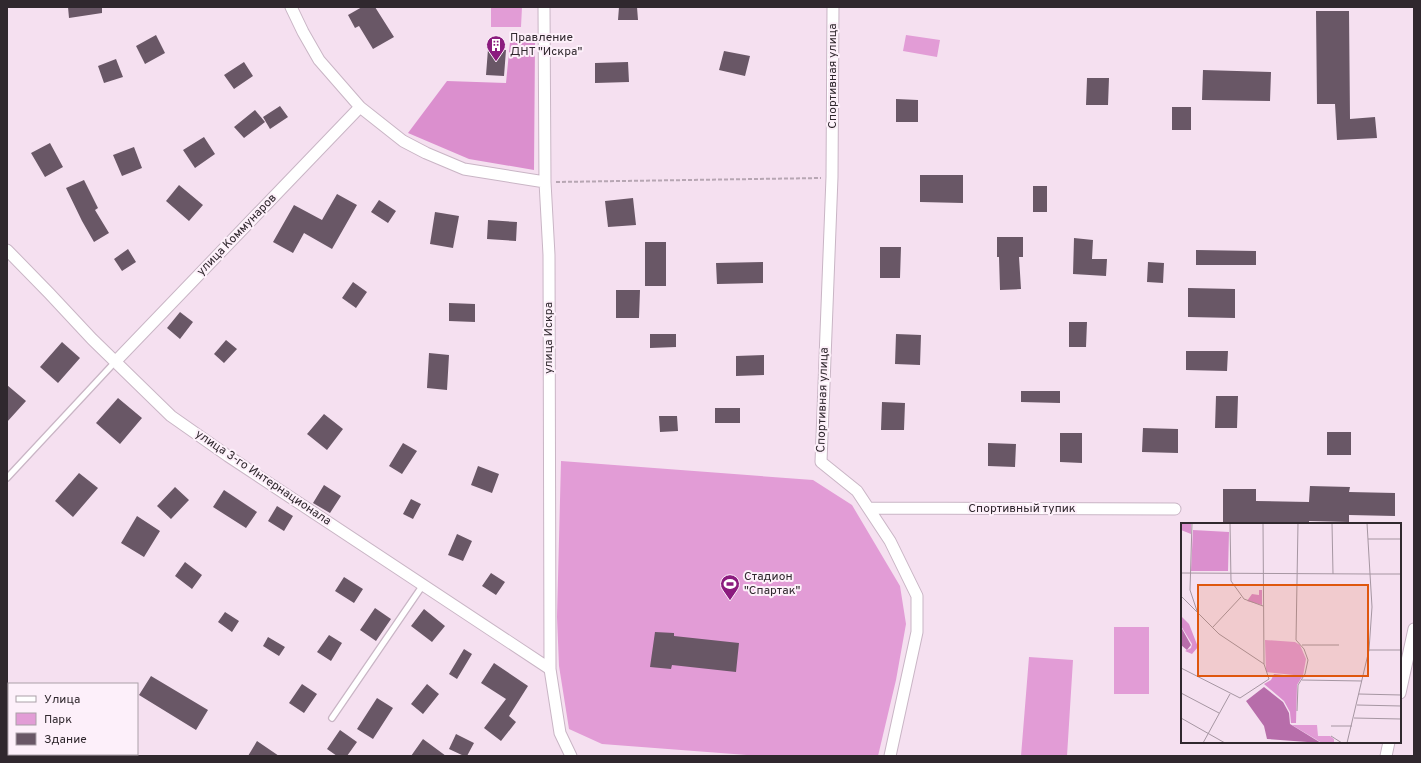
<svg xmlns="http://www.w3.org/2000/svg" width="1421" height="763" viewBox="0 0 1421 763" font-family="Overpass,sans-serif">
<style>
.green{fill:#e29cd6}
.forest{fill:#db8fce}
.building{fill:#695766}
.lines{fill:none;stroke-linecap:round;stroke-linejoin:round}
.lane-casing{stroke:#c9b5c5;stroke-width:8}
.street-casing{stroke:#c9b5c5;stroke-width:13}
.path{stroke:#b7a6b3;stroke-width:2;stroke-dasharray:4 2;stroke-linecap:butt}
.lane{stroke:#fff;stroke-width:5.5}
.street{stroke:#fff;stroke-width:11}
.labels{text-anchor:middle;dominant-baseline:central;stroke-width:4;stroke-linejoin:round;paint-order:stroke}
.poi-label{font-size:12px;fill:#30282e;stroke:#fdf0fa;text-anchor:start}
.street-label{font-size:12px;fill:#30282e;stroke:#fdf0fa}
.inset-road{fill:none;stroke:#a696a2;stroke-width:1}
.view{fill:#df570e;fill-opacity:0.15;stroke:#df570e;stroke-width:2}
.inset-edge{fill:none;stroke:#30282e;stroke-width:2}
</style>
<rect width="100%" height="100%" fill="#f5e0f0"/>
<!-- green -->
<path class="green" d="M491,7H522L521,27H491Z
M906,35L940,40L937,57L903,51Z
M561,461L813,480L852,505L900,586L906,624L896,680L878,756H760L602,744L569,729L559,666L557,617Z
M1114,627H1149V694H1114Z
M1029,657L1073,660L1067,756H1021Z"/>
<!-- forest -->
<path class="forest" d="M510,42H535L534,170L469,159L408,133L447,81L506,83Z"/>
<!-- building -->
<path class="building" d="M68,7H102V13L69,18Z
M362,7H375L394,37L373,49L359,26L355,28L348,15Z
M619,7H637L638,20H618Z
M1316,11H1349L1350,119L1375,117L1377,138L1337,140L1335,104H1317Z
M156,35L165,53L145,64L136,46Z
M488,49L506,50L504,76L486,75Z
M724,51L750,56L745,76L719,70Z
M116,59L123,77L104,83L98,66Z
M244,62L253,76L234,89L224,75Z
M628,62L629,82L595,83V63Z
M1203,70L1271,72L1270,101L1202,100Z
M1087,78H1109L1108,105H1086Z
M896,99L918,100V122H896Z
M280,106L288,117L270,129L263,117Z
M1172,107H1191V130H1172Z
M255,110L265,122L244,138L234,127Z
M204,137L215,154L195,168L183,150Z
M50,143L63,167L45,177L31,153Z
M134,147L142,168L122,176L113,155Z
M920,175H963V203L920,202Z
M84,180L98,208L95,210L109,233L94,242L82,221L66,188Z
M179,185L203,205L189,221L166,201Z
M1033,186H1047V212H1033Z
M337,194L357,205L332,249L304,233L293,253L273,242L294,205L322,220Z
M633,198L636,225L608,227L605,201Z
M379,200L396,211L388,223L371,212Z
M435,212L459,216L453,248L430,244Z
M488,220L517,222L516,241L487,239Z
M997,237H1023V257H1019L1021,289L1000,290L999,257H997Z
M1074,238L1093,240L1092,259H1107L1106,276L1073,274Z
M645,242H666V286H645Z
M880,247H901L900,278H880Z
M128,249L136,262L122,271L114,259Z
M1196,250L1256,251V265H1196Z
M763,262V283L717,284L716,263Z
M1148,262L1164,263L1163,283L1147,282Z
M353,282L367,292L356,308L342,298Z
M1188,288L1235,289V318L1188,317Z
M616,290H640L639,318H616Z
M449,303L475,304V322L449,321Z
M180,312L193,322L180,339L167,328Z
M1069,322H1087L1086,347H1069Z
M650,334H676V347L650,348Z
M896,334L921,335L920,365L895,364Z
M226,340L237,349L224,363L214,354Z
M62,342L80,358L58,383L40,367Z
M1186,351H1228L1227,371L1186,370Z
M429,353L449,355L447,390L427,388Z
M764,355V375L736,376V356Z
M7,385L26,401L7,422Z
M1021,391H1060V403L1021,402Z
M1216,396H1238L1237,428H1215Z
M118,398L142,418L120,444L96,423Z
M882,402L905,403L904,430H881Z
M715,408H740V423H715Z
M324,414L343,429L327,450L307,434Z
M659,416H677L678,431L660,432Z
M1143,428L1178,429V453L1142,452Z
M1327,432H1351V455H1327Z
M1060,433H1082V463L1060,462Z
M403,443L417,451L402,474L389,466Z
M988,443L1016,444L1015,467L988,466Z
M478,466L499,474L492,493L471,485Z
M79,473L98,488L73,517L55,501Z
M324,485L341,496L330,513L313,503Z
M1310,486L1350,487L1349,492L1395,493V516L1349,515V522L1309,521V524H1223V489H1256V501L1309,502Z
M175,487L189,500L171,519L157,506Z
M224,490L257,512L246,528L213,507Z
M411,499L421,504L413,519L403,514Z
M277,506L293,516L284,531L268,521Z
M137,516L160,531L144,557L121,543Z
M457,534L472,541L463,561L448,555Z
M185,562L202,575L192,589L175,576Z
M491,573L505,582L496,595L482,586Z
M344,577L363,589L354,603L335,591Z
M375,608L391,619L376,641L360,630Z
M424,609L445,626L432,642L411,626Z
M225,612L239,621L232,632L218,622Z
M655,632L674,633V636L739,643L736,672L672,665L671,669L650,667Z
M329,635L342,643L331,661L317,652Z
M268,637L285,647L279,656L263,646Z
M464,649L472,654L457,679L449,674Z
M494,663L528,686L509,716L516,722L501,741L484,728L506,699L481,683Z
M151,676L208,710L196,730L139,695Z
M302,684L317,694L304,713L289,703Z
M427,684L439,694L423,714L411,704Z
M377,698L393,708L373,739L357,729Z
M340,730L357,742L347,756H337L327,749Z
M456,734L474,743L467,756H464L449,749Z
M423,739L446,756H411Z
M257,741L279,756H248Z"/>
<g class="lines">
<!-- lane casing -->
<g class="lane-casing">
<path id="lane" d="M7,478L115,362
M332,718L423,585"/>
</g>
<!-- street casing -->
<g class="street-casing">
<path id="street" d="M291,7L303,32L319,60L360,107L403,141L426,153L464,169L545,182
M544,7L545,182L549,255L550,669L560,733L571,756
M833,7L832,177L821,462L857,491L890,541L917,596V632L890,756
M7,250L49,293L92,339L171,416L228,456L550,669
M115,362L360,107
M869,508L1175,509
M1400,693L1414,629
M1386,756L1389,742"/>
</g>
<!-- path -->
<path class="path" d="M556,182L821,178"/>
<!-- lane -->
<use href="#lane" class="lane"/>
<!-- street -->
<use href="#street" class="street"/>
</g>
<!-- icons -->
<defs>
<g id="building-pin" transform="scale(1)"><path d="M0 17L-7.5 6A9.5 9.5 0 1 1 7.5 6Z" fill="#8b1b7e" stroke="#fdf0fa"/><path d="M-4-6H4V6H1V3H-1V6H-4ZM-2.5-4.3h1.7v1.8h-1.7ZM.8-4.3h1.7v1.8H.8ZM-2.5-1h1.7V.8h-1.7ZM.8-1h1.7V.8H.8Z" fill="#fff"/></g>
<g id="stadium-pin" transform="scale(1)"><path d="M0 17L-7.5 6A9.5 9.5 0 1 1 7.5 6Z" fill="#8b1b7e" stroke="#fdf0fa"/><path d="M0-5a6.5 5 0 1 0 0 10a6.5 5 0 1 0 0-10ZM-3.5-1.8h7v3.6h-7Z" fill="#fff"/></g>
</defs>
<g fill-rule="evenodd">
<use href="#building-pin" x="496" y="45"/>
<use href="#stadium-pin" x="730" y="584"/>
</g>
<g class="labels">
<!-- poi labels -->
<g class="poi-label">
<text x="510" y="38">Правление<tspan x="510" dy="14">ДНТ "Искра"</tspan></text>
<text x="744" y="577">Стадион<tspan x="744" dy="14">"Спартак"</tspan></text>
</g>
<!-- street labels -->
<g class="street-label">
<text transform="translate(833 76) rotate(-90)">Спортивная улица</text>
<text transform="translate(237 235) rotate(-46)">улица Коммунаров</text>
<text transform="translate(549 338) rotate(-90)">улица Искра</text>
<text transform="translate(823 400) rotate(-88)">Спортивная улица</text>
<text transform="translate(263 478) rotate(34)">улица 3-го Интернационала</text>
<text x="1022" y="509">Спортивный тупик</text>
</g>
</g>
<!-- overview -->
<g transform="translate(1181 523)">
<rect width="220" height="220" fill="#f5e0f0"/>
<path d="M84,117L114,119L119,122L125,136L122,153L85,149ZM111,202H136L137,213H149L153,216V220H141Z" fill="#e29cd6"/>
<path d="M0,0H10V11L0,7ZM12,7L48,9L47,48H10ZM78,67H81V82L66,78L71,71L78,72ZM0,93L8,101L17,124L11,131L4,128L10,125L11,121L0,103ZM93,151L121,154L116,162L115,200H110L109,189L103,178L83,161L90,157Z" fill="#db8fce"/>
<path d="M0,104L10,122L6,127L0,122ZM83,164L102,179L108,190L109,201L140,220L86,216L83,203L65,178Z" fill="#b76daa"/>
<path class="inset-road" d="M11,0L9,67L16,88M49,0L50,58L63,76L82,83M151,0L152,51M186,0L189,51H220M187,16H220M0,50L189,51L191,84L188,127L166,220M0,73L38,111L83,141M31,105L60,74M121,122H158M188,127H220M0,145L59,175L88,156L83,141L82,0M121,157L181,158M0,170L38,190M178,171L220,172M176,182L220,183M116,188L117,162L124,151L127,137L123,126L115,117L117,0M0,195L44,220M173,195L220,196M150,203H171M150,213L161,220M22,220L49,171"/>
<path class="view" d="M17,62H187V153H17Z"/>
<rect width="220" height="220" class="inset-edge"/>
</g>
<!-- border -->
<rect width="1421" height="763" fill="none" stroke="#30282e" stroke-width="16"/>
<!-- legend -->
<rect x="8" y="683" width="130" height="72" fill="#fdf0fa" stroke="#aba0a8"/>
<rect x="16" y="696" width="20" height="6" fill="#ffffff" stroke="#aba0a8"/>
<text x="44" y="703" font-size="12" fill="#30282e">Улица</text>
<rect x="16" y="713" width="20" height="12" fill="#e29cd6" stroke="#aba0a8"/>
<text x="44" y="723" font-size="12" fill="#30282e">Парк</text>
<rect x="16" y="733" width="20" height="12" fill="#695766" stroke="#aba0a8"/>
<text x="44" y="743" font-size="12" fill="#30282e">Здание</text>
</svg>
